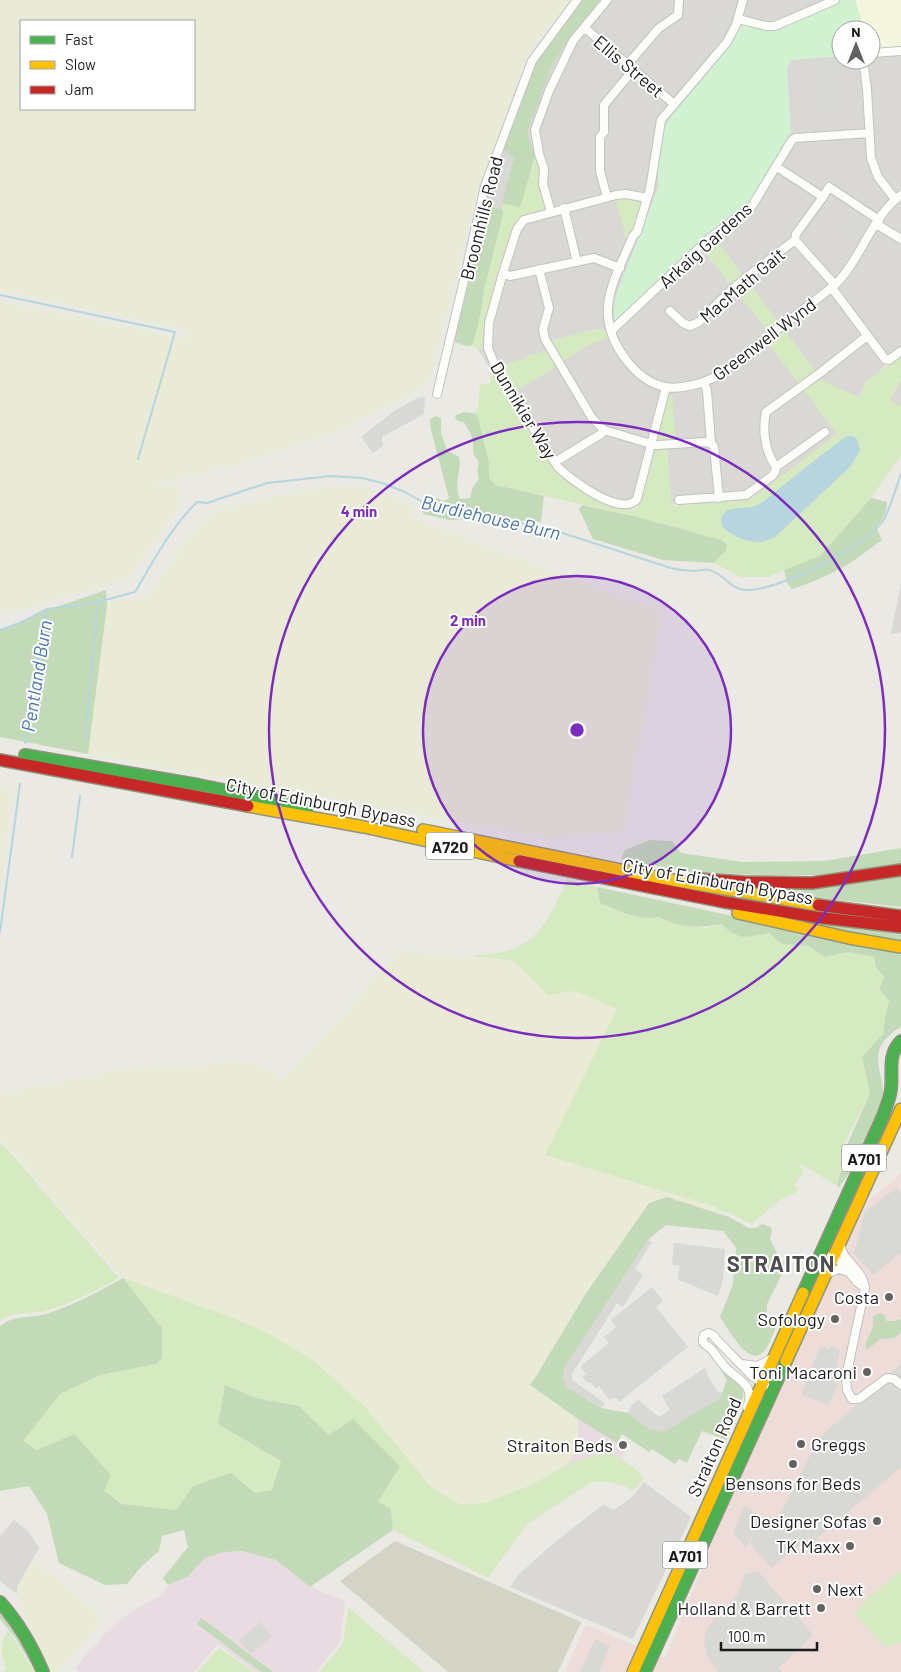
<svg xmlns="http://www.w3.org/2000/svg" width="901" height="1672" viewBox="0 0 901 1672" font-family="Barlow,sans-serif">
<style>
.residential{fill:#d9d8d5;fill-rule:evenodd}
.commercial{fill:#eddcd8}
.industrial{fill:#e8dce2}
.education{fill:#f4f5dd}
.construction{fill:#d3d4c5}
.farmland{fill:#e9ebd6;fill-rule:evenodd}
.grass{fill:#d5eac0}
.forest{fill:#c3dab8}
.park{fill:#d0f2d1}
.parking{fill:#d8d8d5}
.water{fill:#b6d5de}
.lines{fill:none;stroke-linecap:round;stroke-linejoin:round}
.stream{stroke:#b6d5de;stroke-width:2}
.street-casing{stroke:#c2c2bf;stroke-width:10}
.fast-casing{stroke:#91947c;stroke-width:14}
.slow-casing{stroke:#91947c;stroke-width:14}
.jam-casing{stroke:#91947c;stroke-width:14}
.street{stroke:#fcfcfb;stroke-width:8}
.fast{stroke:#4caf50;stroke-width:11}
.slow{stroke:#ffc107;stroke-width:11}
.jam{stroke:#c62828;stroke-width:11}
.ring{fill:none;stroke:#7b2cbf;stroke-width:2.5}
.poi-dot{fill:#636361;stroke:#fff;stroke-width:2}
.labels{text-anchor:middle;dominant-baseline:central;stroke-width:4;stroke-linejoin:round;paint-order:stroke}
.shield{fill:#fff;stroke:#5f5f5f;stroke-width:1}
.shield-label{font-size:16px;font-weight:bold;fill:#1b1b1b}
.street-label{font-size:18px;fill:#1b1b1b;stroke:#fff}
.poi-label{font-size:18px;fill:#1b1b1b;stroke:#fff;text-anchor:end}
.water-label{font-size:19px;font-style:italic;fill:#4775ac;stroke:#fff}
.district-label{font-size:22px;font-weight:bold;letter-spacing:1px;fill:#4e4e4e;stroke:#fff}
.centre{fill:#7b2cbf;stroke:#fff;stroke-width:2.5}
.ring-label{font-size:15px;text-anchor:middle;font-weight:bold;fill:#7b2cbf;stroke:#fff;stroke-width:4;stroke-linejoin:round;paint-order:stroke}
</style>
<rect width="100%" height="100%" fill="#eae9e3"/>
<!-- residential -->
<path class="residential" d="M590,0H901V355L885,365L861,395L843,437L745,502L627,506L573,501L474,343L486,201L500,155L545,62ZM841,30H871V60H841Z
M901,380V406L889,401Z
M901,583V632L891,634Z
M644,1482L691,1517L633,1639L510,1587L517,1576L555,1542L603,1505L614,1510L633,1496Z
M14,1520L29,1532L39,1548L17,1587V1594L0,1581V1536Z"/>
<!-- commercial -->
<path class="commercial" d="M901,1174V1672H565L586,1625L665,1658L741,1472L831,1272L868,1201Z"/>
<!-- industrial -->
<path class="industrial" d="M578,1419L617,1443L615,1447L625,1452L621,1458L614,1454L596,1455L567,1465L578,1444Z
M242,1551L276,1560L310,1587L345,1601L340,1642L316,1672H256L218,1644L194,1672H78L75,1669L89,1651L98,1644L102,1636L129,1613L163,1594L168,1585L187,1577L204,1558L224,1552Z"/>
<!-- education -->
<path class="education" d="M855,0H901V47L871,50V30H864Z"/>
<!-- construction -->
<path class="construction" d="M395,1541L581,1622L558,1672H448L340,1581Z"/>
<!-- farmland -->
<path class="farmland" d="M0,0H570L528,53L477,194L429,383L338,432L241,463L146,487L180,484L179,504L128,579L0,615V302L186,339L190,331L0,290ZM21,21H194V109H21Z
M354,486L372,489L406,502L415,508L413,517L440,529L624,598L662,611L650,689L623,831L556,839L88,754L107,605L116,600H146L191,534L221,509L305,490Z
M0,789L12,791L0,886Z
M400,951L504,959L515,962L524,969L548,995L571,991L580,993L617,1009L547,1155L716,1207L714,1212L667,1197L530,1385L578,1419V1444L567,1465L529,1486L484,1503L461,1505L432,1488L365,1407L313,1360L268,1333L225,1315L123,1278L30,1171L8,1147L0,1141V1094L142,1066L194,1067L233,1060L262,1067L284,1079Z
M33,1560L94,1609L99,1618L98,1625L60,1672L48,1671L17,1594V1587Z"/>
<!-- grass -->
<path class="grass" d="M535,156L539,168V182L546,207L544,211L524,216L514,224L485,322L483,333L484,349L467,346L473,343L481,311L484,289L503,214L502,210V203L520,207Z
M631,196L644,202L635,231L629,241L626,240L615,198Z
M716,240L824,382L859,397L866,381L901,355V380L889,401L901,406V455L871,498L820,556L768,577H741L714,563L726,550L727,545L722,540L633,516L484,482L474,413L478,407L480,385L490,383L492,370L559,473L597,499L635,510L638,507L654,447H667L672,506L751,499L837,434L770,346L768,331L703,250Z
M608,329L611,337L593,343L562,361L550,341L590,330Z
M549,350L558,366L516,391L499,366L527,358V356Z
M667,395H672L676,441L655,442Z
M567,879L597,887L600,903C620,911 637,921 659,917L667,922L705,928L722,924L748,937L769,933L782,944L808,946L825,957L849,952L876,957L875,966L884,977L879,990L889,1001L885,1017L883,1034L862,1057L870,1093L845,1142L837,1186L801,1164L799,1166L803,1169V1174L794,1185L800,1190L780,1200L753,1223H748L732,1214L716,1209V1207L545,1155L617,1009L580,993L571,991L548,995L515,962L504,959L471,956C484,954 498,954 510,950C543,939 554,908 567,879Z
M0,1144L7,1149L119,1278C96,1291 73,1302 48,1310C32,1315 15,1310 0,1321Z
M123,1278L225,1315L268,1333L313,1360L365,1407L432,1488L461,1505L484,1503L529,1486L567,1465L596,1455L614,1454L642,1474L640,1477L644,1479L633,1491L625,1486L608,1482H592L526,1525L488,1578L393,1530L391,1509L378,1503L329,1435L299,1406L256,1398L225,1385L218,1424L281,1461L272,1490L255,1493L193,1486L176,1510L122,1504L104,1491L111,1475L37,1450L22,1441L60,1394L100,1375L156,1364L162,1328Z
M901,1570V1641L898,1644L885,1647L854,1614L869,1597Z
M348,1607L424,1672H319L343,1644Z
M8,1630L29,1664H33L37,1672H3L7,1669C0,1652 0,1646 8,1630Z
M219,1648L254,1672H197Z"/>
<!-- forest -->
<path class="forest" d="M579,0H599L589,15L573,33L552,65L527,133L535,156L520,207L502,203L514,158L502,149L534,63Z
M488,205L502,210L503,214L484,289L481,311L473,344L467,346L456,343L454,340L466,282L474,260L484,206Z
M464,412L474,413L478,417L489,463V478L496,485L544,496L541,522L527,520L496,525L475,519L449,520L423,514L424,507L434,498L445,501L449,498L431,430L430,420L435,416L441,418V433L447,450L459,457C462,470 453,486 460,499L470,498L473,487L479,479L477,470L479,462C471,452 474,453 473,442C473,436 467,428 464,422L458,421L455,418L456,415Z
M871,498L887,502C887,513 884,519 876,527L882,540C873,546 865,553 856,559C837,572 814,582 792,589L787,583L784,570L820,556Z
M582,505L633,516L722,540L727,545L726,550L714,563L663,560L593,539L579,509Z
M106,590L107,605L88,754L0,737V630L50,609Z
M650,840L672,841L681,853L743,862L824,861L901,848V864L822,875H760L689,872L621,859L625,850Z
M901,874V907L786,894L789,886Z
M597,887L896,951L901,955V1027C858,1053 890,1074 882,1106L852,1169L839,1187L837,1186L848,1143L870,1093L862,1057L883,1034L885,1017L889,1001L879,989L884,977L875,966V957L849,952L825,957L808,946L782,944L769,933C747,937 739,942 722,924C702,928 677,928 659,917C636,921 621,911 600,903Z
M822,923L901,933V943L821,928Z
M667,1197L729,1217L749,1228H756L762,1224L770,1227L772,1230L770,1239L777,1253V1258L787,1264L767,1304V1315L776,1327C773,1334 770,1343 766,1349C750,1372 728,1328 720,1317L733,1284L736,1248L723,1231L666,1225L648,1240L565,1367L563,1377L566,1386L601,1408L628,1413L651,1430L720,1398L727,1380L720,1369L722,1367L740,1382L743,1390V1396L726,1440L702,1431L687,1463L679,1459L675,1464L652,1449L649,1452L622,1434L617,1443L578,1419L530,1385L535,1378L585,1295L649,1203Z
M123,1278L162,1328V1358L156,1364L100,1375L60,1394L23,1441L37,1450L74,1434L111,1475L104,1491L122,1504L176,1510L193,1486L231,1473L255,1493L272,1490L281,1461L218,1424L225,1385L256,1398L299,1406L329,1435L353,1419L400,1466L378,1502L391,1509L393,1530L310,1587L276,1560L242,1551L224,1552L205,1558L187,1577L168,1585L163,1578L188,1547L184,1530L162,1536L159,1551L141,1567L127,1584L105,1585L59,1563L47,1514L29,1486L0,1491V1326C15,1314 32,1319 49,1313C75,1304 99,1292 123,1278Z
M879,1313L884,1314L886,1321H894L901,1319V1332L894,1338L880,1339L867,1350L865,1345L873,1326V1317Z
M0,1609L20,1635L32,1663H30L16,1639L0,1619Z
M201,1618C226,1635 248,1655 274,1672H261L197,1624Z"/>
<!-- park -->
<path class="park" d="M843,0H855L864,30H841V56L791,60L787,68L791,135L749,205L707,237L615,322L614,317L615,298L658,188V167L664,129L668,120L724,53L741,24L774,29Z"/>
<!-- parking -->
<path class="parking" d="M717,16H729L730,26H723V38L721,40L712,39V21H717Z
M832,63L835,106L819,107L816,64Z
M856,217L866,223L857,237L847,231Z
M425,397L424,414L382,437L383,446L373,453L361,437L394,411L417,398Z
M896,1188L899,1192L901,1191V1253L873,1275L854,1253L865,1212Z
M648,1240L652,1242L635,1269L643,1275L623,1307L617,1303L572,1374V1380L575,1382L605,1403L601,1408L566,1386L563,1377L565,1367Z
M674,1243L725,1249L723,1280L718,1296L677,1279L680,1266L672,1265Z
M652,1287L663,1301L656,1307L688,1347L619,1402L615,1397L609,1400L599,1386L596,1389L591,1383L587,1382L582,1377L586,1374L581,1367L583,1364L609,1343L604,1337L616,1327L611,1320Z
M820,1346L829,1350L831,1346L840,1350L833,1382L837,1385L829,1405L801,1395Z
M901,1364V1467L813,1542L809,1537L771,1568L750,1544L757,1526L746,1548L733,1533L745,1505L761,1517L759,1521L778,1516L785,1505L819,1438Z
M705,1368L708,1376L717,1391L722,1393L720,1398L664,1432L651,1430L628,1413L632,1405L638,1400L659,1417L670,1410L662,1396Z
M758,1571L813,1635L779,1668L782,1672H718L708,1658L704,1642L706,1631L710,1624L739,1592L744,1575Z
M260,1622L272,1636L251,1654L239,1640Z
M595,1639L610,1646L599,1672H580Z"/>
<!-- water -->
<path class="water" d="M848,436H853L857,439L860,450L851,466L775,537C770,539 766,541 760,542C749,543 719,533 721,519C724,503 748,511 758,505C768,499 777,490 786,483C805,468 824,453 844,438Z"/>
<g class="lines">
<!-- stream -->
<path class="stream" d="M0,295L175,332L138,459
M0,630L22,622L47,609L98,602L135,592C153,562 171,527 197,502L207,503L267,483L331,476L362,478L382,483L405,492L426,504L492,518L509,519L537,528L553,530L671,568C679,570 686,571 694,571C699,571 704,569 709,570C723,573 730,589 745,590C777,592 864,547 883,521C890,510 896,487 901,474
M85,738L98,602
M25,743L47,609
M72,857L80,796
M0,932L20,784"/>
<!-- street casing -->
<g class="street-casing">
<path id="street" d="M743,0L736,25L727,42L661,120L650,189L637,232L633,236C623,261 606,289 608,316C610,345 636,381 665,387C681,390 704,383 717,376L835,285C861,259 872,216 901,195
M738,19L766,26H775L835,0
M585,28L674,104
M871,53L901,51
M863,60L867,89L871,158L878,177L895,199
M627,65L659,28L678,15L679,0
M777,167L823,197L829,187L879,220
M607,197L600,171V137L604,132V105L633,70
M647,198L626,194L616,195L524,220L517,229L503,273L489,323L488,348L498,373L558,467C571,480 621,518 637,499L666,387
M564,208L577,262
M551,212L543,184L544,169L539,154L535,130L549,91L573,41L607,0
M876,224L901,239
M795,240L835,285
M539,269L549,308L543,329L545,339L592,418L604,430L651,444L658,445L705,442L711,443
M503,273L510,276L594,258L620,268
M832,288L885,359L889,360L901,351
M670,311L683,323L690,326L699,322L727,294L743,280L795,240L796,234L823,197
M611,331L710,238L752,206L792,140L795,138L870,133
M704,382L707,391L711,443L714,447L719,498
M437,394L465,276L485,186L532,61L577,0
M555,462L601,434L604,430
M776,467C765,452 762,430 766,412L820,373L867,336
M679,500L746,495L772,476L775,472L776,467L825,432
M841,1244C840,1260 862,1267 865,1288L846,1377L847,1390L852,1399H859L887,1378L894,1379L901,1385
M831,1256L842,1263L857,1282L865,1288
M826,1274L839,1269L849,1272
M741,1364L758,1366L772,1358
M747,1407C756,1386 739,1380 727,1369C721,1363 717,1356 712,1350C707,1344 700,1345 704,1335L709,1333L713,1335L716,1339L752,1376L765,1385"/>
</g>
<!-- fast casing -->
<g class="fast-casing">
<path id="fast" d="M25,755L199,785L307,807
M803,1293L883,1116C886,1107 890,1099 891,1089C893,1071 887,1055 901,1041
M0,1602C19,1623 32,1646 43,1672
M645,1672L786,1361"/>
</g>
<!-- slow casing -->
<g class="slow-casing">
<path id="slow" d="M248,806L364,827L519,861
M423,830L661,878L818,905
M738,913L849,938L901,947
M786,1361L901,1109
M633,1672L803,1293"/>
</g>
<!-- jam casing -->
<g class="jam-casing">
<path id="jam" d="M0,760L248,806
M519,861L724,902L815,917L901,927
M700,879L744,882L812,883L901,870
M818,905L901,916"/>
</g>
<!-- street -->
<use href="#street" class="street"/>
<!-- fast -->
<use href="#fast" class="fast"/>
<!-- slow -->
<use href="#slow" class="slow"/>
<!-- jam -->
<use href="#jam" class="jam"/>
</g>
<!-- distance rings -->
<circle cx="577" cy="730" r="154" fill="#7b2cbf" fill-opacity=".12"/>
<g class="ring">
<circle cx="577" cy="730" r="154"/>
<circle cx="577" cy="730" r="308"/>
</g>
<!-- markers -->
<g class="poi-dot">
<circle cx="889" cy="1297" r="5"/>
<circle cx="835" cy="1319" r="5"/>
<circle cx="867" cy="1372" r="5"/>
<circle cx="801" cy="1444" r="5"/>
<circle cx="623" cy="1445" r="5"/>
<circle cx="793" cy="1464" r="5"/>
<circle cx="877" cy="1521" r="5"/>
<circle cx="850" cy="1546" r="5"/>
<circle cx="817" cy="1589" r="5"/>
<circle cx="821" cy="1608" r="5"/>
</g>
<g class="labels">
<!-- shield labels -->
<g class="shield">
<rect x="426" y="832.5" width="48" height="27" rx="4"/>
<rect x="841.5" y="1144.5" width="45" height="27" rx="4"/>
<rect x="662.5" y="1541.5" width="45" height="27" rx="4"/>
</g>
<g class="shield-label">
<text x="450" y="846">A720</text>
<text x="864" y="1158">A701</text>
<text x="685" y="1555">A701</text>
</g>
<!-- street labels -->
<g class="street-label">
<text transform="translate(629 66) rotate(40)">Ellis Street</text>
<text transform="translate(481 218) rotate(-76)">Broomhills Road</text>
<text transform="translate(705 245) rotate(-42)">Arkaig Gardens</text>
<text transform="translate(742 285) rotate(-40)">MacMath Gait</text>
<text transform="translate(764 339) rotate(-37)">Greenwell Wynd</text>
<text transform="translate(524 410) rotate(59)">Dunnikier Way</text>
<text transform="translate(321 802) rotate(11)">City of Edinburgh Bypass</text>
<text transform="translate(718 881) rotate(10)">City of Edinburgh Bypass</text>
<text transform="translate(714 1447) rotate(-66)">Straiton Road</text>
</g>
<!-- poi labels -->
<g class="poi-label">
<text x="879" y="1297">Costa</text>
<text x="825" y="1319">Sofology</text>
<text x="857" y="1372">Toni Macaroni</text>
<text x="811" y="1444" text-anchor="start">Greggs</text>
<text x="613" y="1445">Straiton Beds</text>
<text x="793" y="1483" text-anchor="middle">Bensons for Beds</text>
<text x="867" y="1521">Designer Sofas</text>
<text x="840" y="1546">TK Maxx</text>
<text x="827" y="1589" text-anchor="start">Next</text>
<text x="811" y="1608">Holland &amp; Barrett</text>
</g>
<!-- water labels -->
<g class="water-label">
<text transform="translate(491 517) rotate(13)">Burdiehouse Burn</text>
<text transform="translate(36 676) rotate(-81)">Pentland Burn</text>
</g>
<!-- district labels -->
<g class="district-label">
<text x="781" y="1263">STRAITON</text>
</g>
</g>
<circle cx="577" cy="730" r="8" class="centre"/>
<g class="ring-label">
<text x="359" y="517">4 min</text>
<text x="468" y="626">2 min</text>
</g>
<!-- legend -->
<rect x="20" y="20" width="175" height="90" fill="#ffffff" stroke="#a4a4a4"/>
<rect x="30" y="36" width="25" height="8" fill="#4caf50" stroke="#a4a4a4"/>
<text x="65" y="45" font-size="15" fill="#1b1b1b">Fast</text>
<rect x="30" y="61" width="25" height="8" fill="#ffc107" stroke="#a4a4a4"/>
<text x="65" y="70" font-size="15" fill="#1b1b1b">Slow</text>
<rect x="30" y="86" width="25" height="8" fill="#c62828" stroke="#a4a4a4"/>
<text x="65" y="95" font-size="15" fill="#1b1b1b">Jam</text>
<!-- north arrow -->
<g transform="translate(856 45)"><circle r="24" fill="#ffffff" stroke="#a4a4a4"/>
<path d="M0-4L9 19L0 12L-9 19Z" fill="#636361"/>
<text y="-8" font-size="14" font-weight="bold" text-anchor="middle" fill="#1b1b1b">N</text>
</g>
<!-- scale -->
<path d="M721 1642v8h96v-8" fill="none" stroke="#1b1b1b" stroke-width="2.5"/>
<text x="728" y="1642" font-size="15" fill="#1b1b1b" stroke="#ffffff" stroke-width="4" paint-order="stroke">100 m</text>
</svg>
